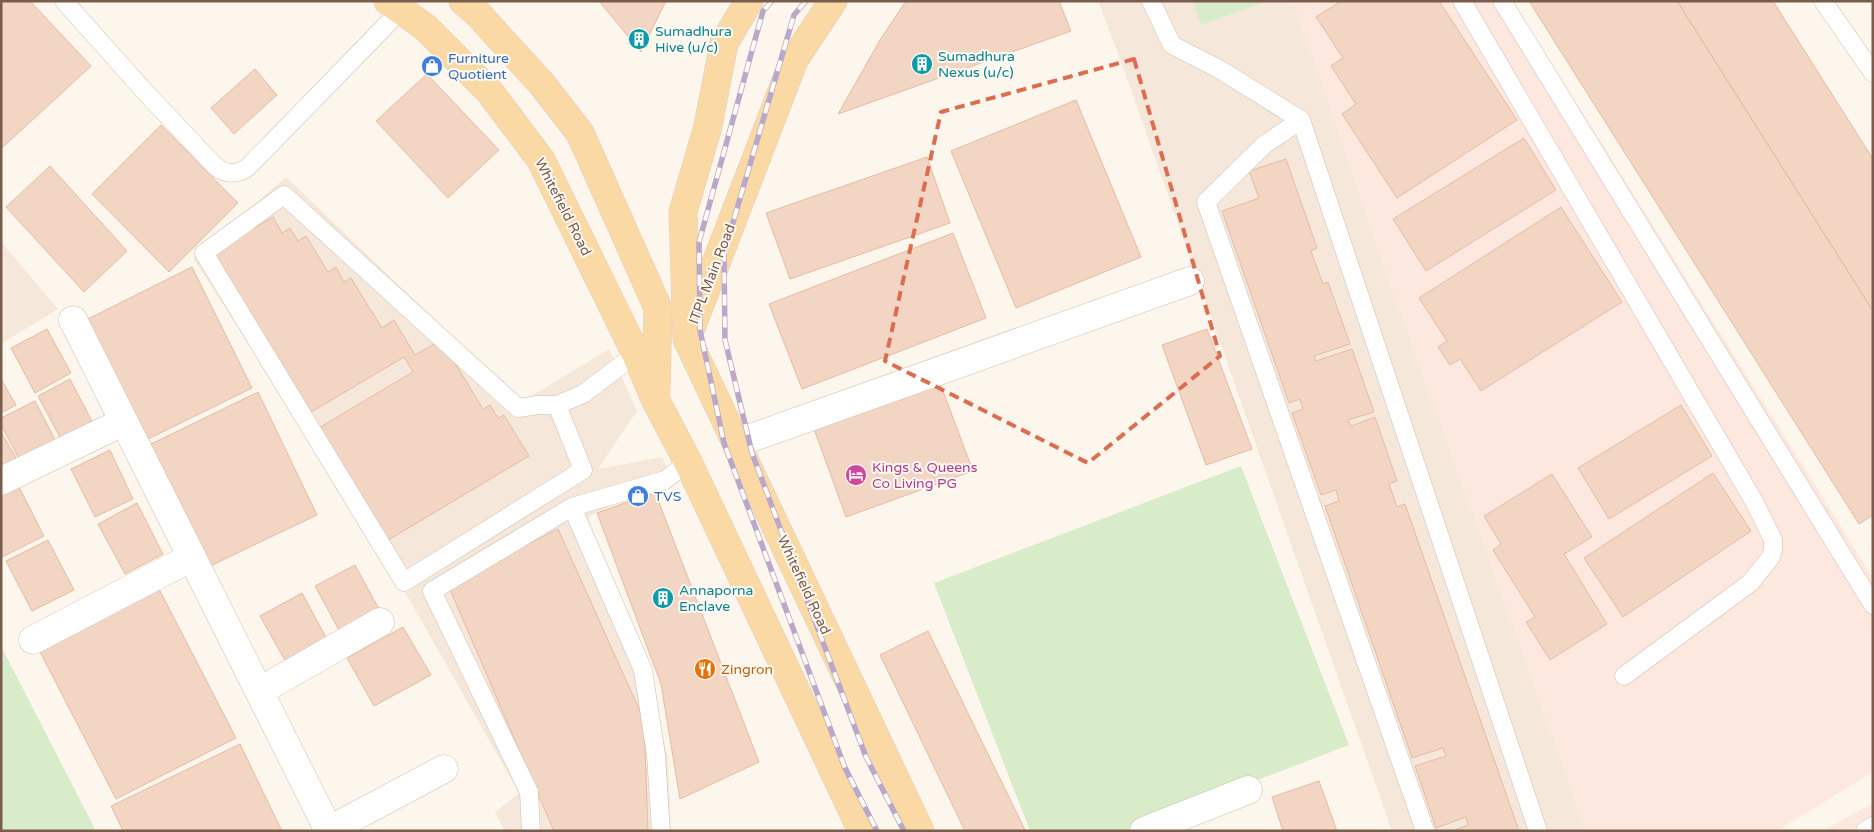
<svg xmlns="http://www.w3.org/2000/svg" width="1874" height="832" viewBox="0 0 1874 832" font-family="'Varela Round',sans-serif">
<style>
.residential{fill:#f5e8da}
.commercial{fill:#fde8e0}
.green{fill:#d8ecc9}
.building{fill:#f3d5c3;stroke:#e6bba3}
.lines{fill:none;stroke-linecap:round;stroke-linejoin:round}
.service-casing{stroke:#d1beb0;stroke-width:19}
.minor-casing{stroke:#d1beb0;stroke-width:29}
.primary-casing{stroke:#dad1cd;stroke-width:29}
.service{stroke:#fff;stroke-width:18}
.minor{stroke:#fff;stroke-width:28}
.primary{stroke:#fbd9a5;stroke-width:28}
.rail-casing{stroke:#b9a8c9;stroke-width:5.5}
.rail{stroke:#fffaf3;stroke-width:4;stroke-dasharray:11;stroke-linecap:butt}
.marked{fill:none;stroke:#dc6d51;stroke-width:4;stroke-dasharray:10 6;stroke-linejoin:round}
.labels{text-anchor:middle;dominant-baseline:central;stroke-width:4;stroke-linejoin:round;paint-order:stroke}
.culture-label{font-size:14px;fill:#0d838f;stroke:#fffaf3;text-anchor:start}
.shop-label{font-size:14px;fill:#366cbe;stroke:#fffaf3;text-anchor:start}
.street-label{font-size:14px;fill:#7a5c4d;stroke:#fffaf3}
.hotel-label{font-size:14px;fill:#b23c85;stroke:#fffaf3;text-anchor:start}
.food-label{font-size:14px;fill:#c56008;stroke:#fffaf3;text-anchor:start}
</style>
<rect width="100%" height="100%" fill="#fdf6ec"/>
<!-- residential -->
<path class="residential" d="M1098,1H1294L1392,287L1587,831H1392L1118,53Z
M286,177L451,335L518,404L609,349L637,411L598,469L662,457L671,477L588,517L652,693L668,757L671,831H505L495,812L519,793L409,599L306,432L193,258Z
M1,242L58,309L1,344Z"/>
<!-- commercial -->
<path class="commercial" d="M1294,1H1513L1873,578V772L1777,831H1587L1392,287Z
M1873,803V831H1822Z"/>
<!-- green -->
<path class="green" d="M1193,1H1268L1201,25Z
M1241,466L1349,745L1124,831H1030L934,583Z
M1,646L96,831H1Z"/>
<!-- building -->
<path class="building" d="M1,1H30L91,66L1,149Z
M599,1H666L641,52Z
M906,1H1059L1071,31L838,114L880,40Z
M1341,1H1439L1517,120L1397,198L1342,114L1356,104L1331,66L1343,58L1316,17Z
M1529,1H1677L1873,311V515L1859,524Z
M1677,1H1773L1873,159V311Z
M255,69L277,95L234,134L211,108Z
M427,74L499,150L448,198L376,121Z
M1076,100L1141,257L1016,308L951,151Z
M161,125L238,203L169,272L92,194Z
M1524,138L1556,190L1426,271L1393,219Z
M927,157L950,223L790,279L766,213Z
M1286,159L1317,248L1311,251L1323,284L1328,282L1350,344L1314,356L1316,361L1352,349L1374,412L1348,420L1351,426L1375,417L1397,481L1389,484L1397,507L1405,504L1519,831H1452L1468,825L1466,817L1436,828L1415,766L1446,756L1443,748L1412,758L1325,506L1339,501L1336,490L1321,495L1292,413L1303,409L1300,399L1289,403L1222,211L1259,198L1249,171Z
M50,166L127,251L84,292L6,207Z
M1561,207L1622,302L1481,391L1460,359L1450,365L1438,347L1447,341L1419,298Z
M273,217L282,233L290,228L298,241L306,236L328,272L336,267L344,282L351,278L382,328L394,320L415,355L441,340L483,409L490,405L498,418L504,415L529,456L385,542L317,429L413,372L404,357L308,414L211,254Z
M953,233L986,318L802,389L769,304Z
M192,267L252,388L146,440L86,320Z
M47,329L71,373L35,393L11,348Z
M1207,329L1252,449L1206,465L1162,345Z
M1,379L16,405L1,413Z
M70,379L96,429L64,445L38,396Z
M940,383L973,471L846,517L814,429Z
M258,392L317,515L208,567L149,445Z
M35,401L60,449L24,468L1,425V418Z
M1681,405L1712,456L1609,519L1578,468Z
M1,432L21,466L1,477Z
M110,450L133,499L95,517L71,469Z
M1713,473L1751,531L1623,617L1584,558Z
M1552,474L1592,537L1564,554L1607,624L1550,660L1526,622L1535,617L1493,550L1501,544L1484,516Z
M18,485L44,536L2,557L1,493Z
M655,492L759,762L680,799L661,684L597,513Z
M137,503L163,554L125,574L98,524Z
M558,529L644,720L648,831H554L448,585Z
M48,540L74,590L32,611L6,561Z
M355,565L380,611L340,632L315,586Z
M158,587L236,738L116,799L38,648Z
M302,593L328,641L287,664L260,616Z
M403,627L431,675L374,706L347,658Z
M928,631L1025,830L1023,831H965L880,655Z
M240,744L282,831H123L111,806Z
M1319,781L1337,831H1283L1272,797Z"/>
<g class="lines">
<!-- service casing -->
<g class="service-casing">
<path id="service" d="M64,1L146,93L214,165C225,175 235,175 247,168L401,10
M1151,1L1172,45L1219,69L1301,120L1538,831
M1462,1L1755,503L1773,540V549L1771,557L1750,583L1624,676
M1502,1L1873,605
M1823,1L1873,73
M1301,120L1264,145L1206,202L1425,831
M557,405L583,470L404,582L204,253L284,195L518,408L538,405H557L583,394L636,354
M572,507L643,670L656,755L661,831
M531,831L529,792L432,591L572,507L665,480L688,462
M1865,831L1873,826"/>
</g>
<!-- minor casing -->
<g class="minor-casing">
<path id="minor" d="M73,320L329,831
M737,443L1190,281
M1,481L123,422
M33,640L192,557
M260,691L380,622
M329,830L444,769
M1144,831L1248,790"/>
</g>
<!-- primary casing -->
<g class="primary-casing">
<path id="primary" d="M388,1L425,27L489,91L541,160L636,354L655,399L688,462L862,831
M463,1L477,13L541,83L580,133L658,308L656,391
M749,1L724,43L708,126L683,212L687,339L920,831
M691,328L794,60L833,1"/>
</g>
<!-- service -->
<use href="#service" class="service"/>
<!-- minor -->
<use href="#minor" class="minor"/>
<!-- primary -->
<use href="#primary" class="primary"/>
<!-- rail casing -->
<g class="rail-casing">
<path id="rail" d="M772,1L763,11L699,242L700,330L724,443L845,768L877,831
M806,1L794,15L724,253L725,340L752,453L866,757L904,831"/>
</g>
<!-- rail -->
<use href="#rail" class="rail"/>
</g>
<!-- marked area -->
<path class="marked" d="M1134,59L1220,356L1088,463L885,361L941,112Z"/>
<!-- icons -->
<defs>
<g id="building-disc" transform="scale(1.125)"><circle r="9.5" fill="#0f9aa8" stroke="#fffaf3"/><path d="M-4-6H4V6H1V3H-1V6H-4ZM-2.5-4.3h1.7v1.8h-1.7ZM.8-4.3h1.7v1.8H.8ZM-2.5-1h1.7V.8h-1.7ZM.8-1h1.7V.8H.8Z" fill="#fff"/></g>
<g id="shop-disc" transform="scale(1.125)"><circle r="9.5" fill="#3f7fe0" stroke="#fffaf3"/><path d="M-5-2.5h2.3a2.7 3.5 0 0 1 5.4 0H5L5.5 6h-11ZM-1.5-2.5h3a1.5 2.3 0 0 0-3 0Z" fill="#fff"/></g>
<g id="hotel-disc" transform="scale(1.125)"><circle r="9.5" fill="#d1479c" stroke="#fffaf3"/><path d="M-6-4.5h1.5V1H6V5H4.5V3h-9V5H-6ZM-4 0a1.8 1.8 0 1 1 3.6 0ZM.5 0V-2.5h3Q6-2.5 6 0Z" fill="#fff"/></g>
<g id="restaurant-disc" transform="scale(1.125)"><circle r="9.5" fill="#e8710a" stroke="#fffaf3"/><path d="M-5-6h1v4h1v-4h1v4h1v-4h1v5L-1.5 .5V6h-2V.5L-5-1ZM5-6V6H3V1.5H1.5Q1.5-4 5-6Z" fill="#fff"/></g>
</defs>
<g fill-rule="evenodd">
<use href="#building-disc" x="639" y="39"/>
<use href="#building-disc" x="922" y="64"/>
<use href="#shop-disc" x="432" y="66"/>
<use href="#hotel-disc" x="856" y="475"/>
<use href="#shop-disc" x="638" y="496"/>
<use href="#building-disc" x="663" y="598"/>
<use href="#restaurant-disc" x="705" y="669"/>
</g>
<g class="labels">
<!-- culture labels -->
<g class="culture-label">
<text x="655" y="31">Sumadhura<tspan x="655" dy="16">Hive (u/c)</tspan></text>
<text x="938" y="56">Sumadhura<tspan x="938" dy="16">Nexus (u/c)</tspan></text>
<text x="679" y="590">Annaporna<tspan x="679" dy="16">Enclave</tspan></text>
</g>
<!-- shop labels -->
<g class="shop-label">
<text x="448" y="58">Furniture<tspan x="448" dy="16">Quotient</tspan></text>
<text x="654" y="496">TVS</text>
</g>
<!-- street labels -->
<g class="street-label">
<text transform="translate(563 207) rotate(63)">Whitefield Road</text>
<text transform="translate(712 274) rotate(-69)">ITPL Main Road</text>
<text transform="translate(804 585) rotate(65)">Whitefield Road</text>
</g>
<!-- hotel labels -->
<g class="hotel-label">
<text x="872" y="467">Kings &amp; Queens<tspan x="872" dy="16">Co Living PG</tspan></text>
</g>
<!-- food labels -->
<g class="food-label">
<text x="721" y="669">Zingron</text>
</g>
</g>
<!-- border -->
<rect width="1874" height="832" fill="none" stroke="#7a5c4d" stroke-width="5"/>
</svg>
